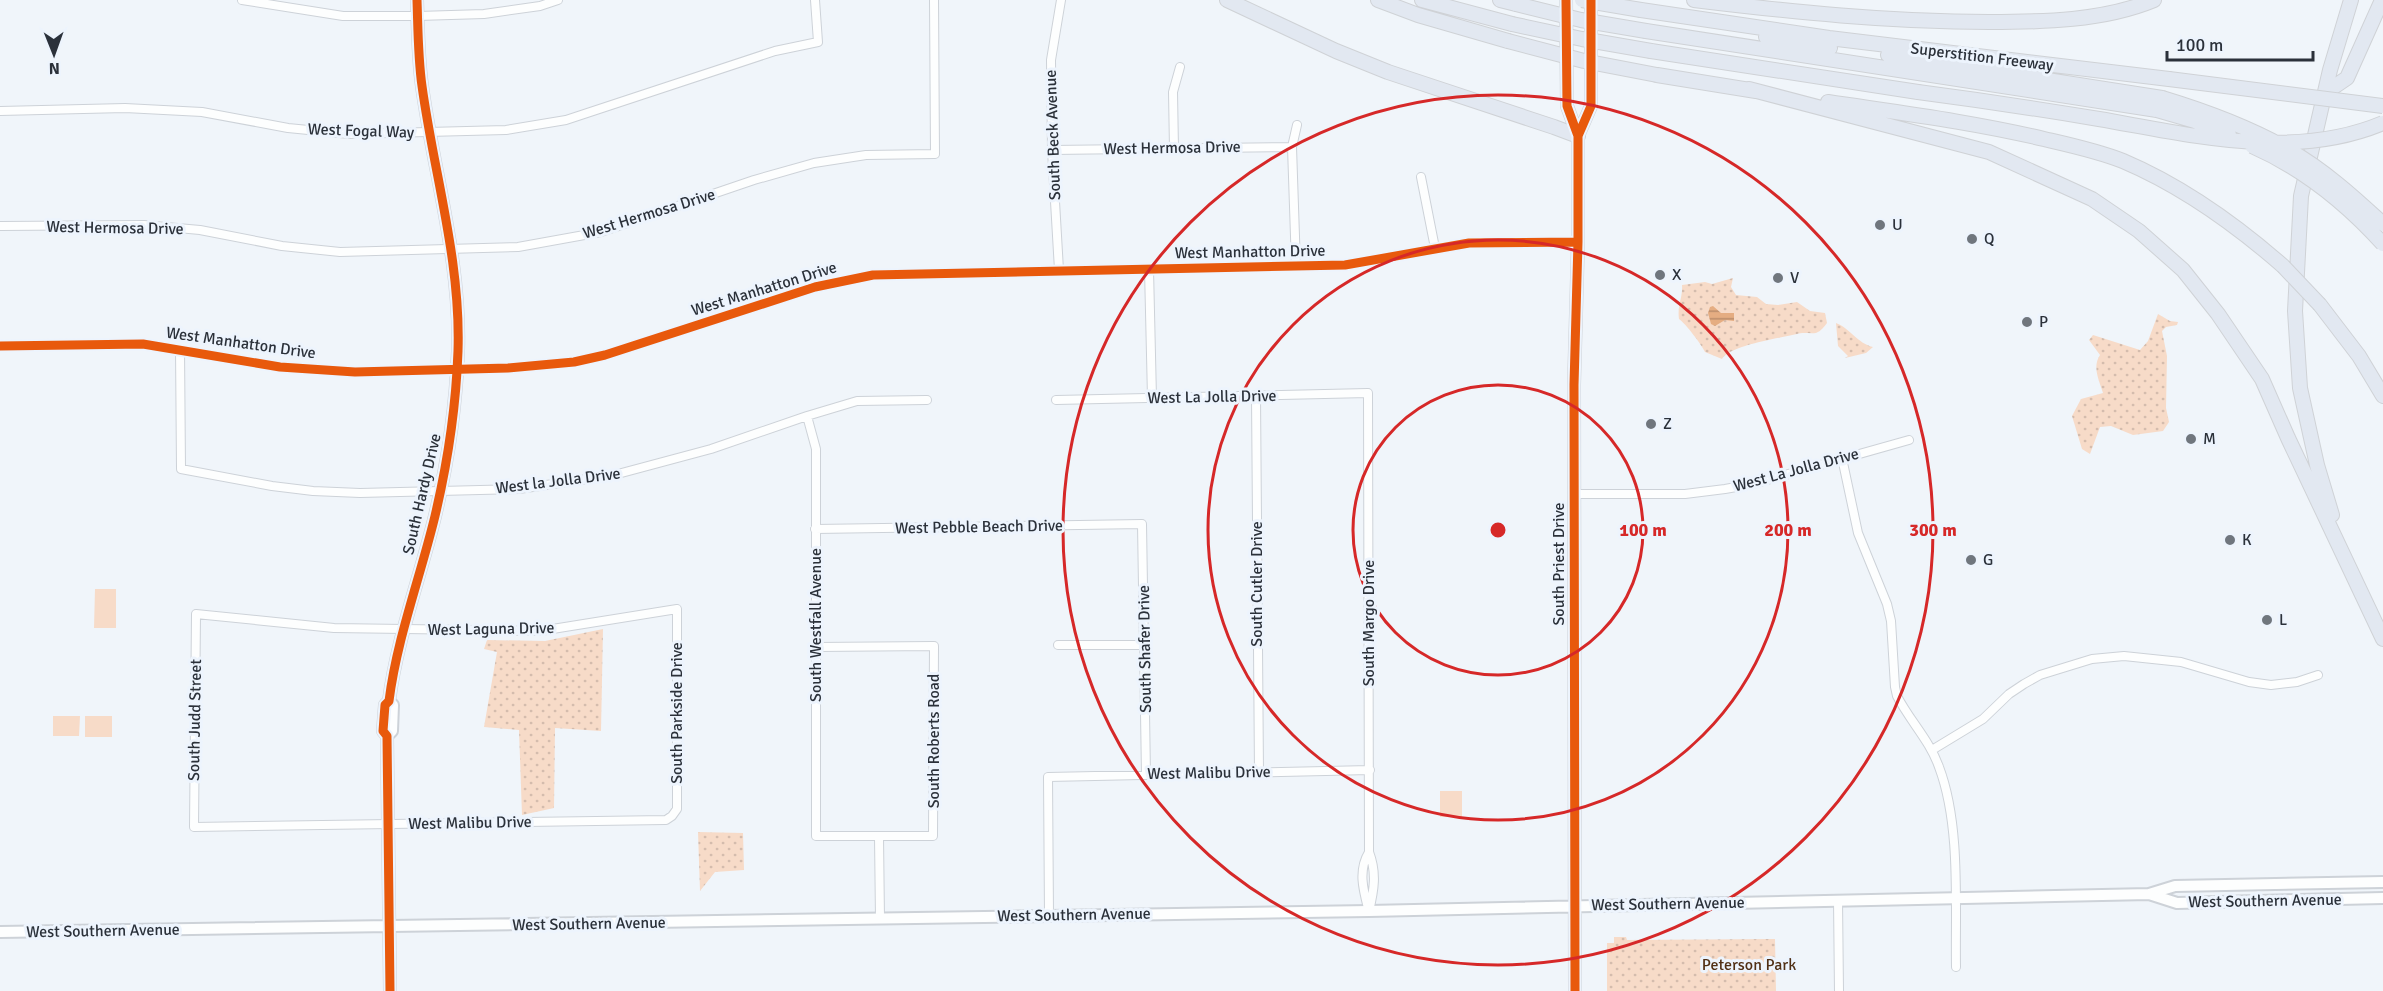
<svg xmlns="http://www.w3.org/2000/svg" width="2383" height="991" viewBox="0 0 2383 991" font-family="Signika,sans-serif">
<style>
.green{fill:url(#green-dots)}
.pitch{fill:#f7dbc8}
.water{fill:url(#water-rules)}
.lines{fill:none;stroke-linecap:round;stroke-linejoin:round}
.street-casing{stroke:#cdd2d8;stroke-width:10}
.secondary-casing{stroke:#cdd2d8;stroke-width:14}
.highway-casing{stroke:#cfd2d6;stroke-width:16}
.street{stroke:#fdfefe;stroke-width:8}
.secondary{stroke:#fdfefe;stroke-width:10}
.highway{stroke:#e2e8f1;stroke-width:14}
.highway-bridge-casing{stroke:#cfd2d6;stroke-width:16;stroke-linecap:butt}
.highway-bridge{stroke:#e2e8f1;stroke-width:14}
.cycleway-casing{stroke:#edf4fd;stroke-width:13}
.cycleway{stroke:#e8590c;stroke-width:9}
.ring{fill:none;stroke:#d62828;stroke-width:3}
.poi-dot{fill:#70767d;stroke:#edf4fd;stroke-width:2}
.labels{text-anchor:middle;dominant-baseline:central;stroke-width:6;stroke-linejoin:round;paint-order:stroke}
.street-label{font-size:16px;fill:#2b313a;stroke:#edf4fd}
.poi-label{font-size:16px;fill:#2b313a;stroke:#edf4fd;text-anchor:start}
.park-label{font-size:16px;fill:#502f14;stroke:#edf4fd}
.centre{fill:#d62828;stroke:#edf4fd;stroke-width:3}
.ring-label{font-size:18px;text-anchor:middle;font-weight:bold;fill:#d62828;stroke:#edf4fd;stroke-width:6;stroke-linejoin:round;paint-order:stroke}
</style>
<defs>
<pattern id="green-dots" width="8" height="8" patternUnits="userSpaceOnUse" patternTransform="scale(1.5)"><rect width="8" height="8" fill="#f7dbc8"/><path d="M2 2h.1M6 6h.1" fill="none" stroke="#d4bcad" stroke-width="1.8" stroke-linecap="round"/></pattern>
<pattern id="water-rules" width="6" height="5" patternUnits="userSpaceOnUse" patternTransform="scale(1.5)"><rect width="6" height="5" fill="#e5ad82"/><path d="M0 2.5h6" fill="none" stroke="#ba8d6b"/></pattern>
</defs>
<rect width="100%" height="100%" fill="#f0f5fa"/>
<!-- green -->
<path class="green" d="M1733,278L1731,287L1736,295L1757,297L1766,304L1778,305L1797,302L1810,311L1825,313L1827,323C1824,327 1821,331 1816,333C1810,334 1803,332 1797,334C1781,338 1730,345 1722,359L1705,352C1702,345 1685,323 1679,319C1677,306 1683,297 1682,285L1705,282L1712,284Z
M2158,314L2170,321L2178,322L2177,325L2166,327L2162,331L2167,356L2166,408L2169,422L2163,431L2133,435L2111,426L2100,427L2090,454L2082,449L2072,416L2081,399L2103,393C2099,380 2092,367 2100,355L2089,340L2093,335L2140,350L2148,341Z
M1836,323C1851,329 1857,343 1873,347L1866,353L1845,358L1848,356L1838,346Z
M603,629L601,731L555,728L554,808L522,815L519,730L484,727L497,652L484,649L487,640L545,641Z
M698,832L743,833L744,870L715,872L700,891Z
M1614,937H1626L1627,940L1775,939L1776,991H1607V943H1614Z"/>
<!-- pitch -->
<path class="pitch" d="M95,589H116V628H94Z
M53,716H80L79,736H53Z
M85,716H112V737H85Z
M1440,791H1462V817H1440Z"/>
<!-- water -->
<path class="water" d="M1713,306L1721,313H1734V321L1725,320L1715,326L1711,324L1708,313L1710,307Z"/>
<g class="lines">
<!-- street casing -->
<g class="street-casing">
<path id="street" d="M242,0L343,16H418L484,14L540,6L558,0
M0,111L125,108L202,112L288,128L349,134L506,130L566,120L775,51L818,42L815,0
M1174,149L1173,92L1180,67
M1052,150L1292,147
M1421,177L1435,248
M0,226L144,225L200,230L282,246L340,252L518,247L601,232L754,180L814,163L866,155L935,154L934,0
M1296,266L1292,147L1297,125
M1149,269L1152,398
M1059,270L1052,150L1051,60L1061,0
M0,346L143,344L280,367L355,372L508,368L574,362L605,355L815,287L873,275L1345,265L1469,243L1578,242
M180,349L181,469L272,486L313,491L360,493L519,489L614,475L711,449L807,416L857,401L927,400
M1256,396L1259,772
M1056,400L1368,393L1369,852C1377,873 1374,890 1369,911
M807,416L816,449V836H933L934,646L816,647
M1842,458L1858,533L1887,604L1891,621L1895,687L1897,696C1910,721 1930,741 1939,767C1961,825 1955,905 1956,967
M1575,494H1685L1725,489L1753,484L1909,440
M815,529L1142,524L1146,775
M677,609V809L672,816L666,820L194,827L196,614L334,628L540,631Z
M1058,645H1144
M1932,750L1983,719L2009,694L2024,684L2040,675L2092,659L2124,656L2181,662L2249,682L2271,685L2297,682L2318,675
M879,837L880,919
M1838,900L1839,991
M1368,908C1363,889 1358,870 1369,852
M1049,915L1048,777L1370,770"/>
</g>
<!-- secondary casing -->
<g class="secondary-casing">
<path id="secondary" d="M1566,0L1567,106L1578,136V242L1574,385L1575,991
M1578,136L1591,106V0
M387,736L392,731L393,705L389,701
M2149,894L2177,903L2383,898
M0,932L1369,911L2149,894L2175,886L2383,882
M390,991L387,736L383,731L385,705L389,701C397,638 420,578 435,516C448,461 456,407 458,351C461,261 434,174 422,86C418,58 418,29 417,0"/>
</g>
<!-- highway casing -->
<g class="highway-casing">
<path id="highway" d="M1227,0L1336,51L1388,72L1554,127L1578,136
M1378,0L1418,15L1508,41
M1422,0L1512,24
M1500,0L1516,4
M1694,0C1792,12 1890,22 1989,22C2043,22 2103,21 2154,0
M1641,10L1829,38L2169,79
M1646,31L2157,110
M1766,37L1830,48
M1651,51L1918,92
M1888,55L2162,98
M1657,75L1756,91
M1749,89L1989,152L2092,199L2139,231L2183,270L2218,314L2262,379L2288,438L2383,639
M2325,93L2347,78L2382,0
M1828,102C1901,113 1973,122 2044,139C2070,145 2098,151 2123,161C2182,186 2235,224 2283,266
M2320,305L2359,356L2383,396
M2332,515L2317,465L2300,388L2295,311L2301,196L2330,70L2351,0"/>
</g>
<!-- street -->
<use href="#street" class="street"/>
<!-- secondary -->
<use href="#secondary" class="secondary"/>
<!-- highway -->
<use href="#highway" class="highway"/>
<!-- highway-bridge casing -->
<g class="highway-bridge-casing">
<path id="highway-bridge" d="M1582,0L1641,10
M1516,4L1581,20L1646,31
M1512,24L1582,39L1651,51
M1508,41L1584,61L1657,75
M2169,79L2383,106
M1918,92C1979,100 2039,109 2099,119C2192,135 2293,161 2383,123
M2162,98C2205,111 2249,127 2289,150C2324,170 2354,197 2383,224
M2157,110L2195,121L2229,135
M2252,146C2302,168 2346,203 2383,244
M2283,266L2320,305"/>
</g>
<!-- highway-bridge -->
<use href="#highway-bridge" class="highway-bridge"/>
<!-- cycleway casing -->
<g class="cycleway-casing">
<path id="cycleway" d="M1566,0L1567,106L1578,136V242L1574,385L1575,991
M1578,136L1591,106V0
M0,346L143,344L280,367L355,372L508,368L574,362L605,355L815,287L873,275L1345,265L1469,243L1578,242
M390,991L387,736L383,731L385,705L389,701C397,638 420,578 435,516C448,461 456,407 458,351C461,261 434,174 422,86C418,58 418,29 417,0"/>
</g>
<!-- cycleway -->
<use href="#cycleway" class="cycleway"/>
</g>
<!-- distance rings -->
<g class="ring">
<circle cx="1498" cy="530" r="145"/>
<circle cx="1498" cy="530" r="290"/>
<circle cx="1498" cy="530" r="435"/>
</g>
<!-- markers -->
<g class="poi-dot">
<circle cx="1880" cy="225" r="6"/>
<circle cx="1972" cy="239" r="6"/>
<circle cx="1660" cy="275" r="6"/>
<circle cx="1778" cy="278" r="6"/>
<circle cx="2027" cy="322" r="6"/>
<circle cx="1651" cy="424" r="6"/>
<circle cx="2191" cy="439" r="6"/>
<circle cx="2230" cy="540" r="6"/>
<circle cx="1971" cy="560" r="6"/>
<circle cx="2267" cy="620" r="6"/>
</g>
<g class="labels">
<!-- street labels -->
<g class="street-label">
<text transform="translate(1982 57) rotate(7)">Superstition Freeway</text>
<text transform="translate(361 131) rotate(2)">West Fogal Way</text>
<text transform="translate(1053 135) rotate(-92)">South Beck Avenue</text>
<text transform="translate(1172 148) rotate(-1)">West Hermosa Drive</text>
<text transform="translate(649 214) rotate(-17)">West Hermosa Drive</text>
<text transform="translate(115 228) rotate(1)">West Hermosa Drive</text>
<text transform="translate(1250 252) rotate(-1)">West Manhatton Drive</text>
<text transform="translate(764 289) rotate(-17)">West Manhatton Drive</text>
<text transform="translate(241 343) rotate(8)">West Manhatton Drive</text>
<text transform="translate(1212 397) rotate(-1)">West La Jolla Drive</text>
<text transform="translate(1796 470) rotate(-15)">West La Jolla Drive</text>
<text transform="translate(558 481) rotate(-7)">West la Jolla Drive</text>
<text transform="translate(422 494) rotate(-77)">South Hardy Drive</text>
<text transform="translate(979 527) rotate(-1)">West Pebble Beach Drive</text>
<text transform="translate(1559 564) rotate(-90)">South Priest Drive</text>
<text transform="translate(1257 584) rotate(-90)">South Cutler Drive</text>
<text transform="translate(1369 623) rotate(-90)">South Margo Drive</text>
<text transform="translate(816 625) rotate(-90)">South Westfall Avenue</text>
<text transform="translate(491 629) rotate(-1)">West Laguna Drive</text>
<text transform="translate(1145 649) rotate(-91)">South Shafer Drive</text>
<text transform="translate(677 713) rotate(-90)">South Parkside Drive</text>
<text transform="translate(195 720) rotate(-89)">South Judd Street</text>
<text transform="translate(934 741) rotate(-90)">South Roberts Road</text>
<text transform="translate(1209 773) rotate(-1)">West Malibu Drive</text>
<text transform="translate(470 823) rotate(-1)">West Malibu Drive</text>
<text transform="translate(2265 901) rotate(-1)">West Southern Avenue</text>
<text transform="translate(1668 904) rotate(-1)">West Southern Avenue</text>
<text transform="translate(1074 915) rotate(-1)">West Southern Avenue</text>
<text transform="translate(589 924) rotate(-1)">West Southern Avenue</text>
<text transform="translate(103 931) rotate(-1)">West Southern Avenue</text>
</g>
<!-- poi labels -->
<g class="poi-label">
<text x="1892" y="225">U</text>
<text x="1984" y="239">Q</text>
<text x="1672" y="275">X</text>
<text x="1790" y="278">V</text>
<text x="2039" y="322">P</text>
<text x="1663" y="424">Z</text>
<text x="2203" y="439">M</text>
<text x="2242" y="540">K</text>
<text x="1983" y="560">G</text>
<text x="2279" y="620">L</text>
</g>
<!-- park labels -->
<g class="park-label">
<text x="1749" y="965">Peterson Park</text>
</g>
</g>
<circle cx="1498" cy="530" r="9" class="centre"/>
<g class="ring-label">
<text x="1643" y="536">100 m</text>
<text x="1788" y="536">200 m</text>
<text x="1933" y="536">300 m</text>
</g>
<!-- north arrow -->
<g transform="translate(54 54) rotate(179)" stroke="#edf4fd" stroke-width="4.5" paint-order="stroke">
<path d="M0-4.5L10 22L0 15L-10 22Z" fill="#2b313a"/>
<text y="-9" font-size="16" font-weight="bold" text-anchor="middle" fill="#2b313a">N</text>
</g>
<!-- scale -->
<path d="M2167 51v9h146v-9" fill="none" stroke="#2b313a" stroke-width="3"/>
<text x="2176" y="51" font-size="18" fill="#2b313a" stroke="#edf4fd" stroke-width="4.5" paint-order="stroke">100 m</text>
</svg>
